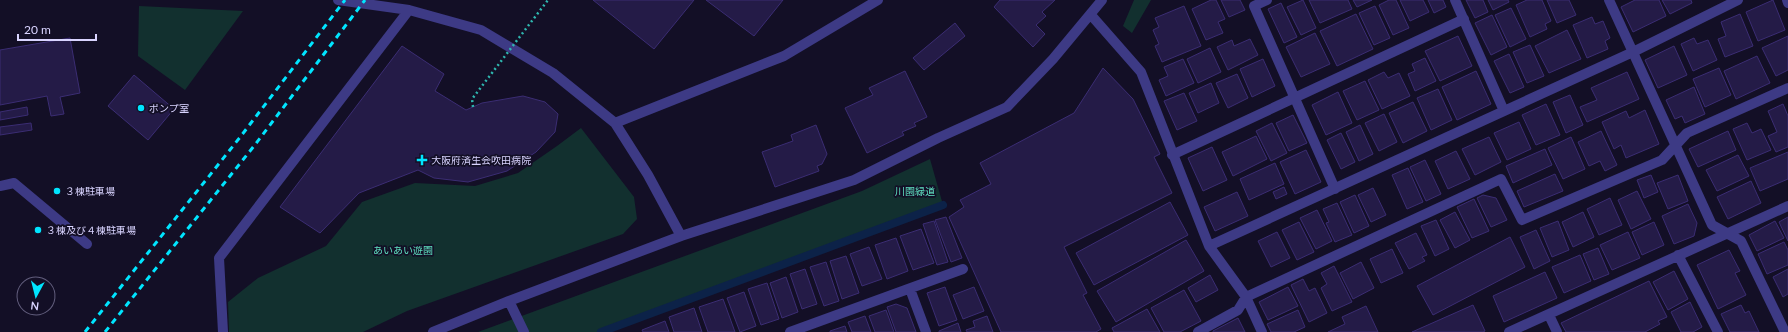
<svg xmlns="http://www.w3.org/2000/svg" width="1788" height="332" viewBox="0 0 1788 332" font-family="Lato,'Noto Sans JP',sans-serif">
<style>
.green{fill:#12302f}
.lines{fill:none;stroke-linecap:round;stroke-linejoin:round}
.stream{stroke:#0c2248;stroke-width:8}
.building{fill:#241b47;stroke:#3b2d73}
.minor{stroke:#3d3a85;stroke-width:10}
.rail{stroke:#00e5ff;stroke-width:3;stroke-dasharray:6 5;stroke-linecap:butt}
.path-bridge{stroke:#2fb8b0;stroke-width:2.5;stroke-dasharray:2 3;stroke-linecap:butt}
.poi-dot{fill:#00e5ff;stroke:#130f26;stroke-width:1.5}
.labels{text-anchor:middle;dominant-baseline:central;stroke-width:3.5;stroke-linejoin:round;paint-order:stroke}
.poi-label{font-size:10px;fill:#d9d4ff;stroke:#130f26;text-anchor:start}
.park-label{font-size:10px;fill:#5fe0c0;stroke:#130f26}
</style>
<rect width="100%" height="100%" fill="#130f26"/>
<!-- green -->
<path class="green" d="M1134,0H1151L1132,33L1123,26Z
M139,6L243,11L185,90L138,56Z
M581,128L634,197L637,219L623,234L407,311L363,332H229L228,302L258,278L326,246L362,202L415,183L475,186L518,173L557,146Z
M930,159L943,205L601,332H478L862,191Z"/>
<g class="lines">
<!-- stream -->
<path class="stream" d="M601,332L943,205"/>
</g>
<!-- building -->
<path class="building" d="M593,0H694L654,49Z
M706,0H783L754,36Z
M1000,0H1055L1042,12L1046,16L1036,25L1045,34L1033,47L994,7Z
M1211,0H1216L1225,19L1218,22L1223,33L1206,40L1192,9Z
M1221,0H1240L1245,10L1229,17Z
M1303,0L1316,28L1301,35L1287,7Z
M1309,0H1348L1352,9L1320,23Z
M1353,0H1372L1357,7Z
M1389,0H1396L1409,28L1393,35L1379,5Z
M1400,0H1423L1429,12L1410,21Z
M1428,0H1443L1446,7L1434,13Z
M1466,0H1483L1488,12L1475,18Z
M1488,0H1508L1509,2L1493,10Z
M1527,0H1542L1551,21L1545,24L1547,29L1530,37L1516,5Z
M1547,0H1569L1576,15L1557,23Z
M1635,0H1659L1666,16L1633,32L1621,7Z
M1662,0H1691L1692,3L1670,14Z
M1773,0L1785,30L1758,41L1746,12Z
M1281,3L1297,37L1284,43L1268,9Z
M1184,6L1201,46L1162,62L1155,46L1159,44L1153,30L1159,27L1155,18Z
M1375,6L1390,38L1374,45L1359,13Z
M1511,8L1526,39L1510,47L1495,15Z
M1356,14L1373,49L1337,66L1320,31Z
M1740,14L1753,46L1725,57L1718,39L1726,36L1721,22Z
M1492,15L1507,47L1491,55L1475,23Z
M1592,17L1595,24L1603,21L1610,38L1605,41L1608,49L1587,58L1573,25Z
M955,23L965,36L924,70L913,58Z
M1567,30L1581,59L1549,73L1535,46Z
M1315,33L1330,64L1301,77L1286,47Z
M1458,36L1472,66L1440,81L1425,51Z
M1788,36V70L1776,76L1762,48Z
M70,38L80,93L60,97L64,114L51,116L47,96L0,105V50Z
M1694,38L1697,44L1708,40L1717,60L1693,71L1681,44Z
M1250,39L1258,55L1228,70L1217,47L1232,40L1234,46Z
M1530,45L1544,76L1527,83L1513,52Z
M402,46L444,74L435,91L466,110L482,103L523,96L545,102L558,114L555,132L536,152L507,171L468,182L434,178L418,170L359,193L320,233L280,207Z
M1674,46L1687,75L1658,88L1645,60Z
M1210,48L1221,72L1198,83L1187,59Z
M1509,54L1524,87L1510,93L1494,61Z
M1757,56L1770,83L1736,99L1724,71Z
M1425,58L1436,81L1415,91L1408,74L1415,71L1412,64Z
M1183,59L1194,83L1166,96L1159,80L1168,76L1164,67Z
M1263,59L1275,86L1252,97L1240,69Z
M1103,68L1133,99L1160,154L1154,157L1172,193L1064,247L1087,293L1083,295L1101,329L1096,332H1001L949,217L964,207L960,200L991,184L980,163L1074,113Z
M1719,68L1731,95L1705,107L1693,79Z
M905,71L927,117L914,123L916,126L902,132L904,135L867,153L845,108L873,95L869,88Z
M1476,71L1491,104L1457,120L1442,87Z
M1384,72L1388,78L1399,73L1410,96L1382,109L1368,80Z
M1627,72L1639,99L1587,122L1580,107L1597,100L1591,88Z
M1237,74L1248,98L1228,108L1216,83Z
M134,75L174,109L148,140L108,106Z
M1365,81L1379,110L1357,120L1343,91Z
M1211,83L1219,103L1198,113L1189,93Z
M1694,87L1705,114L1685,123L1682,116L1675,119L1666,100Z
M1438,89L1452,120L1431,130L1417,98Z
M1338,92L1352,123L1326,135L1312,105Z
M1184,93L1197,121L1177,130L1164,101Z
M1570,95L1583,125L1566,133L1553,102Z
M1413,102L1427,131L1403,143L1389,113Z
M1546,104L1560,135L1536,145L1522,115Z
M1783,104L1788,116V147L1776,152L1768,136L1777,132L1768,111Z
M27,107L28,115L0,120V112Z
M1645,110L1659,144L1626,158L1621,145L1614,149L1602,122L1626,111L1629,118Z
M1384,114L1397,142L1379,151L1365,123Z
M1293,115L1307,143L1289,151L1276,123Z
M1519,122L1531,149L1507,160L1494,133Z
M31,123L32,130L0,135V127Z
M1272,123L1287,153L1271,161L1256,131Z
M1747,123L1752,133L1761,129L1771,150L1747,160L1733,129Z
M816,125L827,154L822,164L817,166L819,171L775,187L762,152L793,141L791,135Z
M1360,125L1373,154L1359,161L1346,132Z
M1601,131L1617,165L1605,171L1600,161L1589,166L1578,142Z
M1728,131L1736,150L1698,167L1689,149Z
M1341,133L1355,162L1341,169L1327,140Z
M1256,136L1267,159L1233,176L1222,152Z
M1489,137L1501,162L1475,175L1462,149Z
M1571,137L1585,169L1563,179L1548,148Z
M1212,147L1227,180L1203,191L1188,158Z
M1545,149L1552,165L1513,183L1506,166Z
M1306,150L1321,182L1295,194L1280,162Z
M1456,151L1470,179L1448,189L1435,161Z
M1788,152V179L1760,191L1750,168Z
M1738,155L1749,176L1717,191L1706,170Z
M1425,160L1441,194L1426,201L1410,167Z
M1275,163L1284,184L1249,200L1240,179Z
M1408,168L1423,202L1407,209L1392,175Z
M1555,174L1563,191L1524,207L1517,191Z
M1651,175L1658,192L1644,198L1637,180Z
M1678,175L1688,201L1668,209L1657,183Z
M1751,181L1761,203L1728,219L1717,197Z
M1284,187L1287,194L1276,199L1273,192Z
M1373,188L1386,215L1371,222L1358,195Z
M1637,191L1651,219L1631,229L1618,200Z
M1237,192L1248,216L1215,231L1204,207Z
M1355,195L1369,226L1354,233L1340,202Z
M1483,195L1496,198L1507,220L1491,227L1477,198Z
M1610,198L1622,225L1599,235L1587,209Z
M1474,199L1489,231L1472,238L1457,207Z
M1170,202L1188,235L1094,285L1076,253Z
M1337,203L1352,235L1335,242L1326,223L1329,222L1323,209Z
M1688,204L1697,223L1694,236L1674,244L1662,216Z
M1317,210L1332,241L1316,249L1300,218Z
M1455,212L1470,240L1455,248L1440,220Z
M1583,212L1594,237L1573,247L1562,222Z
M946,217L962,258L951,262L935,220Z
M1788,217V241L1779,222Z
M1436,220L1449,249L1435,256L1421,226Z
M934,221L948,262L937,265L923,224Z
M1558,221L1569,250L1552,257L1540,228Z
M1775,221L1784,238L1757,251L1749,235Z
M1299,222L1314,252L1297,260L1282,230Z
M1654,222L1664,245L1642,255L1632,232Z
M921,229L934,263L913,270L900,236Z
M1536,230L1550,261L1534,269L1520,237Z
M1277,232L1290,258L1271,267L1258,241Z
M1628,232L1640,258L1612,270L1600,245Z
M1416,233L1427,255L1422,257L1425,261L1409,269L1395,243Z
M1510,237L1525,267L1433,315L1417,286Z
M896,238L908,271L887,279L875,245Z
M1186,240L1204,271L1116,322L1097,291Z
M1784,242L1788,250V265L1767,274L1758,254Z
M869,247L882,279L862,286L850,254Z
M1598,248L1609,274L1594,280L1583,254Z
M1392,249L1403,273L1381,283L1370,259Z
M1729,250L1740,271L1735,273L1746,295L1718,309L1697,265Z
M1580,255L1591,281L1564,293L1552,267Z
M846,256L859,293L842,299L830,261Z
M826,262L839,301L824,306L810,267Z
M1361,262L1374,288L1353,299L1340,273Z
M1334,266L1352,302L1332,311L1321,288L1327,284L1321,273Z
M805,269L817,304L802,309L790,274Z
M1788,269V294L1783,297L1773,277Z
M1674,271L1688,299L1668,310L1653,282Z
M1545,272L1557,298L1504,322L1493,296Z
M1210,275L1218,290L1196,302L1188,288Z
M786,277L798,312L782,318L770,283Z
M1303,279L1309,291L1315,288L1327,313L1309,322L1291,285Z
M1649,281L1667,317L1658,321L1660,324L1645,332H1566L1561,323Z
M767,283L779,319L761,325L748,289Z
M945,287L957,320L939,326L927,293Z
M974,287L984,311L963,319L953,295Z
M1288,287L1298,306L1268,320L1259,302Z
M1184,290L1201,321L1180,332H1164L1151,308Z
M744,292L756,326L740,332L727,298Z
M723,299L735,332H708L699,307Z
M1690,302L1702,327L1693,332H1681L1671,312Z
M896,304L907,308L916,332H896L887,307Z
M1473,305L1485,331L1483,332H1412Z
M1741,305L1745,313L1749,311L1759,332H1730L1721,314Z
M1366,306L1378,332H1328L1345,324L1342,317Z
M694,308L702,332H674L669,317Z
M1147,309L1160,332H1114L1112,328Z
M886,310L894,332H875L869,316Z
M1298,310L1305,327L1294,332H1271L1267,324Z
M865,316L871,332H852L848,322Z
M987,316L993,332H967L966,330L975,327L973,321Z
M1238,318L1245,332H1213V331Z
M665,321L669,332H643L642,330Z
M958,323L961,332H939V331Z
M845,326L847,332H830V331Z"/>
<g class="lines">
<!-- minor -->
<path class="minor" d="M338,0L409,10L481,30L553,73L615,123L648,175L681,236
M1267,0L1254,6L1335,189
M1455,0L1504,111
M1609,0L1712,225L1741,241L1785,332
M1787,0L1788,3
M1091,15L1141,72L1209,246L1246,297L1262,332
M615,123L784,56L878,0
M1172,155L1464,19
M0,186L14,183L87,244
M1209,246L1633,52L1738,0
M1678,255L1718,332
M910,289L926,332
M509,301L524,332
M1549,315L1557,332
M223,332L219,258L409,10
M433,332L509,301L681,236L854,180L938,138L1007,107L1053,59L1102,0
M790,332L963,269
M1198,332L1238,310L1246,297L1501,179L1522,220L1662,160L1687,133L1788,88
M1509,332L1788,206"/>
<!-- rail -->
<path class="rail" d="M85,332L241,136L345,0
M105,332L254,146L365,0"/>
<!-- path-bridge -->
<path class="path-bridge" d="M473,107L472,99L548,0"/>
</g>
<!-- markers -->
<g class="poi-dot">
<circle cx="141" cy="108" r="4"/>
<path d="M420 154h4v4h4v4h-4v4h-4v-4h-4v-4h4z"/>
<circle cx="57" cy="191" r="4"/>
<circle cx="38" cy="230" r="4"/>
</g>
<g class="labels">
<!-- poi labels -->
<g class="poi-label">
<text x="149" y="108">ポンプ室</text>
<text x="431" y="160">大阪府済生会吹田病院</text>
<text x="65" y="191">３棟駐車場</text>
<text x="46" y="230">３棟及び４棟駐車場</text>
</g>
<!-- park labels -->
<g class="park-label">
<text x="915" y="191">川園緑道</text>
<text x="403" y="250">あいあい遊園</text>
</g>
</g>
<!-- north arrow -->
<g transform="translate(36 296) rotate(187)"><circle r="19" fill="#130f26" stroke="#625e7d"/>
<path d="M0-3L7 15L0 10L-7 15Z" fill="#00e5ff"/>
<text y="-6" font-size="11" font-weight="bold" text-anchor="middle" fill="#d9d4ff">N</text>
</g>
<!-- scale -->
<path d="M18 34v6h78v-6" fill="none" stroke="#d9d4ff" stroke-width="2"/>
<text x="24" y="34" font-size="12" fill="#d9d4ff" stroke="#130f26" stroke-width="3" paint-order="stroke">20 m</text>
</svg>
